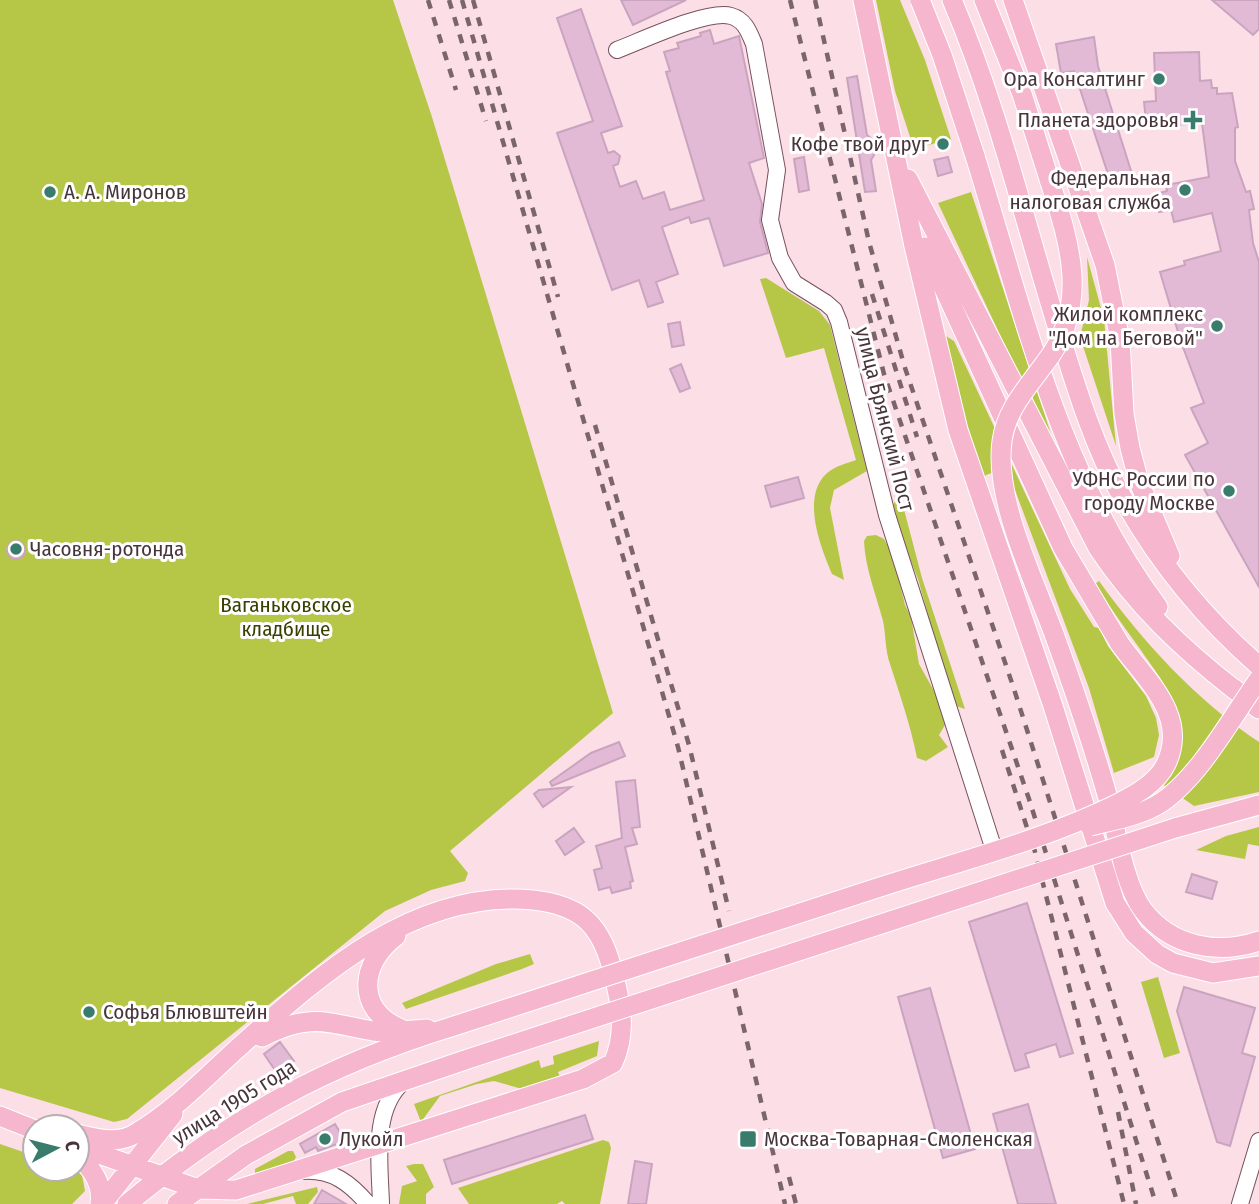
<svg xmlns="http://www.w3.org/2000/svg" width="1259" height="1204" viewBox="0 0 1259 1204" font-family="'Fira Sans Condensed',sans-serif">
<style>
.green{fill:#b6c748}
.building{fill:#e2bad6;stroke:#caa4bf;stroke-width:2}
.lines{fill:none;stroke-linecap:round;stroke-linejoin:round}
.minor-casing{stroke:#78505e;stroke-width:18}
.major-casing{stroke:#fff;stroke-width:21}
.minor{stroke:#fff;stroke-width:16}
.major{stroke:#f5b6ce;stroke-width:19}
.rail{stroke:#7b656c;stroke-width:4.5;stroke-dasharray:9 9;stroke-linecap:butt}
.major-bridge-casing{stroke:#fff;stroke-width:21;stroke-linecap:butt}
.major-bridge{stroke:#f5b6ce;stroke-width:19}
.poi-dot{fill:#397b6c;stroke:#fff;stroke-width:2.5}
.labels{text-anchor:middle;dominant-baseline:central;stroke-width:6;stroke-linejoin:round;paint-order:stroke}
.poi-label{font-size:21px;fill:#48353c;stroke:#fff;text-anchor:end}
.street-label{font-size:21px;fill:#48353c;stroke:#fff}
.park-label{font-size:21px;fill:#394001;stroke:#fff}
</style>
<rect width="100%" height="100%" fill="#fcdee7"/>
<!-- green -->
<path class="green" d="M0,0H393L432,117L613,713L450,851L468,873L465,881L431,890L385,911L127,1119L114,1122L0,1088Z
M876,0H900L925,60L951,139L914,149L895,91Z
M971,192L1056,449L1054,450L938,203Z
M1087,257L1104,319L1116,446L1080,337L1089,300Z
M766,278L819,311L830,325L867,471L834,490L830,508L844,580L832,574C821,548 801,498 826,474C835,466 845,464 856,460L824,348L786,358L760,279Z
M946,336L954,341L1070,589L1094,627L1099,628L1108,646L1146,696L1156,718L1159,735L1154,757L1114,773L1089,688L1009,474L1003,469L986,475L983,480L944,344Z
M897,494L901,498L922,578L965,709L953,705L918,579L900,534L893,507Z
M876,535L884,539L893,555L905,605L911,617L919,664L943,707L945,725L939,735L948,747L926,761L917,758C911,727 900,695 890,664C885,650 886,635 883,621C876,594 865,568 864,541L867,536Z
M1099,581C1143,642 1196,700 1259,742V792L1194,806L1164,785C1198,733 1179,704 1147,659C1130,634 1111,610 1095,584Z
M1259,827V846L1248,844L1245,859L1196,850L1226,836Z
M530,954L534,964L522,969L406,1009L402,1003L496,964Z
M1158,977L1180,1053L1164,1058L1141,982Z
M599,1041L597,1056L558,1072L560,1077L522,1089L494,1081L477,1084L440,1096L421,1122L414,1104L539,1060L541,1068L554,1064L553,1056Z
M603,1140L609,1142L611,1148L600,1204H565L562,1201L557,1204H469L458,1188Z
M0,1144L35,1156V1169H73L82,1175L85,1191L72,1204H0Z
M288,1151H293L296,1157L292,1164L255,1173V1169Z
M414,1164H423L434,1187L426,1194V1204H399L402,1186L417,1181L406,1166Z
M317,1187L318,1192L308,1204H296L293,1196L263,1204H247Z"/>
<!-- building -->
<path class="building" d="M621,0H686L633,25Z
M1212,0H1259V29L1253,35Z
M581,9L622,126L601,133L608,153L614,151L620,156L618,164L613,166L620,187L636,181L643,199L664,192L670,210L704,200L666,72L670,71L664,52L679,48L677,43L701,36L700,33L710,30L714,44L739,36L764,158L749,163L762,204L760,222L768,253L724,266L709,218L691,223L689,217L662,227L678,274L656,282L663,302L648,307L639,280L612,290L557,133L593,121L557,18Z
M1094,37L1098,66L1132,174L1124,185L1111,183L1074,71L1061,73L1056,44Z
M1199,52L1200,81L1211,80L1212,88H1217V94L1232,93L1238,127L1235,128V161L1246,192L1250,191L1254,209L1249,210L1253,243L1259,262V587L1185,455L1208,443L1191,408L1204,403L1181,342L1160,272L1185,265L1184,261L1221,251L1212,213L1174,222L1171,210L1159,212L1156,194L1167,191L1166,185L1209,177L1202,123L1158,126V120L1146,121L1144,102L1156,101L1154,53Z
M857,76L867,135L872,139L874,155L871,160L876,191L865,192L847,78Z
M804,157L809,190L799,192L794,159Z
M948,157L952,172L938,176L934,160Z
M680,322L684,345L672,347L668,324Z
M681,364L690,388L680,392L670,369Z
M798,477L804,498L771,507L765,486Z
M7 550a9 9 0 1 1 18 0a9 9 0 1 1-18 0Z
M619,742L625,756L552,786L550,782L591,753Z
M635,780L640,827L632,828L637,844L625,847L633,881L630,882L631,888L612,893L610,887L599,890L594,870L602,868L596,846L622,838L616,782Z
M571,787L543,807L534,794L539,790Z
M574,828L584,842L565,855L556,841Z
M1192,874L1217,882L1212,899L1186,892Z
M1027,903L1073,1053L1060,1057L1056,1044L1025,1054L1029,1067L1015,1071L969,922Z
M1184,987L1255,1008L1242,1053L1255,1057L1230,1146L1217,1142L1177,1011Z
M930,988L975,1149L943,1158L898,997Z
M280,1042L294,1061L277,1073L264,1054Z
M1028,1104L1036,1133L1056,1204H1018L1001,1143L993,1114Z
M585,1115L593,1139L452,1184L444,1160Z
M335,1124L345,1141L318,1151L316,1147L305,1153L300,1144Z
M635,1161L652,1164L646,1204H628Z
M322,1190L346,1204H314Z"/>
<g class="lines">
<!-- minor casing -->
<g class="minor-casing">
<path id="minor" d="M617,50C641,41 708,9 731,16C745,20 749,32 754,44L777,170L770,220L780,258L794,283L826,303L834,310L839,322L887,515L994,850
M303,1171C332,1169 350,1183 368,1204
M381,1204C380,1164 371,1109 404,1081
M1240,1204L1259,1141"/>
</g>
<!-- major casing -->
<g class="major-casing">
<path id="major" d="M863,0L914,246L958,430L1053,706L1115,903L1134,933L1157,954L1173,963L1213,973L1259,966
M952,0C997,105 1024,220 1058,329C1076,387 1093,444 1122,497C1157,560 1205,619 1259,666
M984,0L1022,94L1050,182
M1013,0L1105,265L1120,340L1124,414L1130,448L1139,482L1170,556
M975,156C1023,310 1059,475 1158,607
M908,179L1098,548C1136,605 1181,648 1235,690
M925,247L1063,548L1120,644
M1054,634C1074,689 1092,742 1108,798C1116,829 1124,885 1143,910C1171,947 1218,955 1259,941
M1233,688L1259,709
M1175,828L1259,805
M396,936C360,963 355,1009 401,1029
M262,1037C309,1013 325,1022 373,1031C386,1033 413,1030 427,1029
M0,1116L35,1130
M77,1134C98,1139 119,1145 138,1132C176,1109 207,1076 239,1047C321,974 415,889 533,900C578,905 599,922 611,965C620,998 628,1031 613,1063L583,1079L236,1190L198,1189L77,1146
M77,1156C92,1168 103,1184 100,1204
M102,1204L173,1114
M127,1204C233,1117 323,1066 454,1026
M177,1204L246,1155L342,1102L465,1060"/>
</g>
<!-- minor -->
<use href="#minor" class="minor"/>
<!-- major -->
<use href="#major" class="major"/>
<!-- rail -->
<path class="rail" d="M428,0L456,90
M449,0L486,121
M462,0L678,747L785,1204
M473,0L558,297
M790,0L884,374L1029,799L1156,1204
M815,0L869,242L905,368L1013,686L1178,1204
M872,294L917,437
M595,425L689,745L729,911
M1002,750L1029,834
M1033,844L1124,1204
M1118,1112L1136,1204
M789,1177L796,1204"/>
<!-- major-bridge casing -->
<g class="major-bridge-casing">
<path id="major-bridge" d="M920,0L942,55L975,156
M1050,182C1070,244 1090,306 1045,363C1027,388 1006,410 1002,441C994,499 1034,580 1054,634
M1090,826C1114,820 1141,816 1162,802C1200,776 1232,717 1259,679
M454,1026C595,980 736,934 877,888C957,862 1042,841 1117,804C1135,795 1157,783 1166,764C1189,716 1146,680 1120,644
M465,1060L1175,828"/>
</g>
<!-- major-bridge -->
<use href="#major-bridge" class="major-bridge"/>
</g>
<!-- markers -->
<g class="poi-dot">
<circle cx="1159" cy="79" r="7"/>
<path d="M1189.5 109.5h7v7h7v7h-7v7h-7v-7h-7v-7h7z"/>
<circle cx="943" cy="144" r="7"/>
<circle cx="1185" cy="190" r="7"/>
<circle cx="50" cy="192" r="7"/>
<circle cx="1217" cy="326" r="7"/>
<circle cx="1229" cy="491" r="7"/>
<circle cx="16" cy="549" r="7"/>
<circle cx="89" cy="1012" r="7"/>
<circle cx="325" cy="1139" r="7"/>
<rect x="739" y="1130" width="18" height="18" rx="3.5"/>
</g>
<g class="labels">
<!-- poi labels -->
<g class="poi-label">
<text x="1145" y="79">Ора Консалтинг</text>
<text x="1179" y="120">Планета здоровья</text>
<text x="929" y="144">Кофе твой друг</text>
<text x="1171" y="178">Федеральная<tspan x="1171" dy="24">налоговая служба</tspan></text>
<text x="64" y="192" text-anchor="start">А. А. Миронов</text>
<text x="1203" y="314">Жилой комплекс<tspan x="1203" dy="24">"Дом на Беговой"</tspan></text>
<text x="1215" y="479">УФНС России по<tspan x="1215" dy="24">городу Москве</tspan></text>
<text x="30" y="549" text-anchor="start">Часовня-ротонда</text>
<text x="103" y="1012" text-anchor="start">Софья Блювштейн</text>
<text x="339" y="1139" text-anchor="start">Лукойл</text>
<text x="764" y="1139" text-anchor="start">Москва-Товарная-Смоленская</text>
</g>
<!-- street labels -->
<g class="street-label">
<text transform="translate(885 419) rotate(76)">улица Брянский Пост</text>
<text transform="translate(234 1102) rotate(-32)">улица 1905 года</text>
</g>
<!-- park labels -->
<g class="park-label">
<text x="286" y="605">Ваганьковское<tspan x="286" dy="24">кладбище</tspan></text>
</g>
</g>
<!-- north arrow -->
<g transform="translate(56 1148) rotate(83)"><circle r="33" fill="#ffffff" stroke="#b6aeb1" stroke-width="2"/>
<path d="M0-5L12 26L0 18L-12 26Z" fill="#397b6c"/>
<text y="-10" font-size="19" font-weight="bold" text-anchor="middle" fill="#48353c">С</text>
</g>
</svg>
